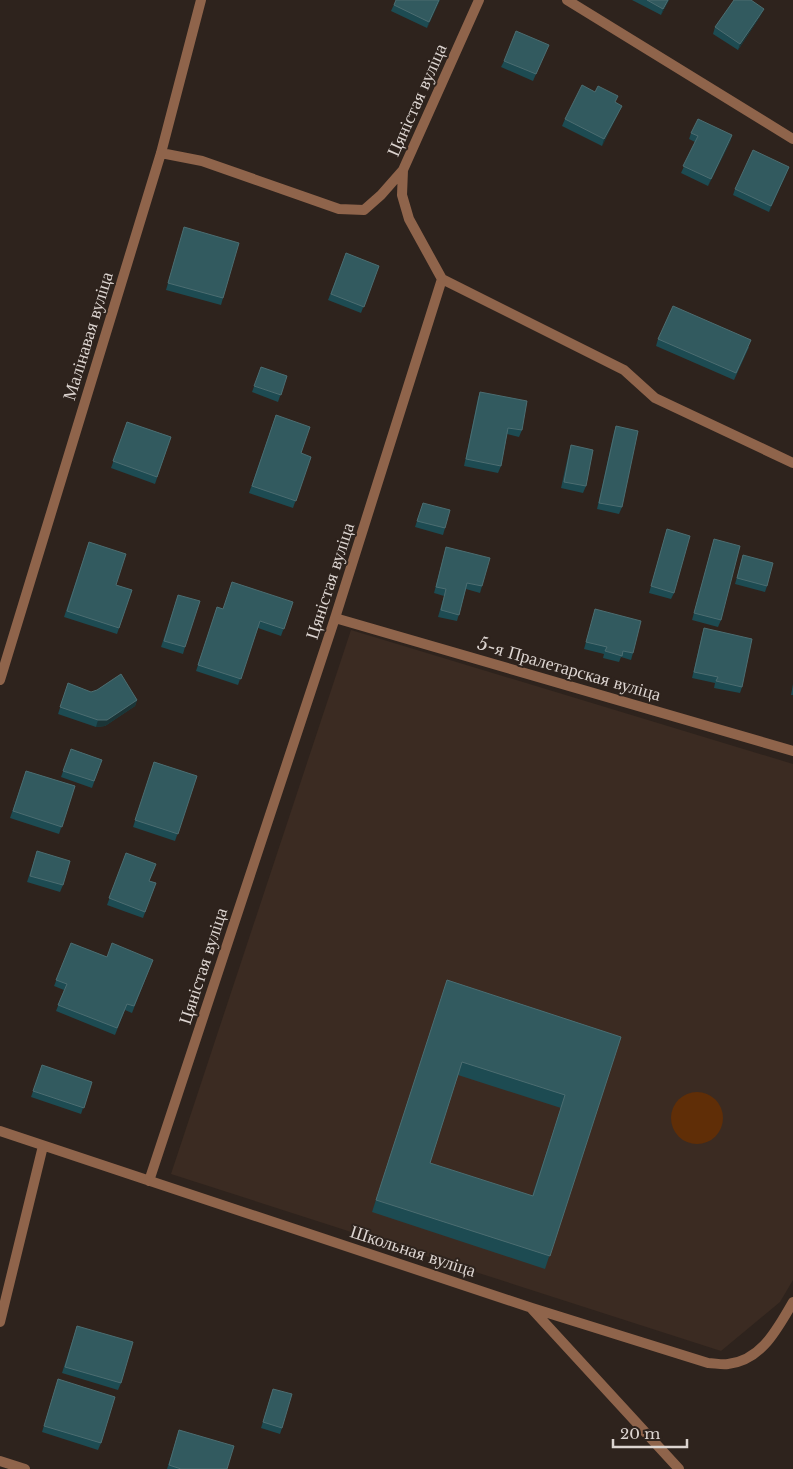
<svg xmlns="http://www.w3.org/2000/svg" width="793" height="1469" viewBox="0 0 793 1469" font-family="'Libre Baskerville',serif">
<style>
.built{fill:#3b2b22}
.water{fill:#602e07}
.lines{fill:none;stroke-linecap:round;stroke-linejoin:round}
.minor{stroke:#8f644b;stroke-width:10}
.wall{fill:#1d4b52;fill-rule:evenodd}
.shaded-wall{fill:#1b3537}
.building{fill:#325a5f;stroke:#4c6d71;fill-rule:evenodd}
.labels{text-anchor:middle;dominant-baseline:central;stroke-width:4;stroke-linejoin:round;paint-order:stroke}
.street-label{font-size:18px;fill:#dcd4d0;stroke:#2e231d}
</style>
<rect width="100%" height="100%" fill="#2e231d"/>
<!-- built -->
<path class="built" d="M351,630L793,764V1280L780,1302L721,1351L171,1174Z"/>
<!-- water -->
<path class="water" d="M671 1118a26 26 0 1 1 52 0a26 26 0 1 1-52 0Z"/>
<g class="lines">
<!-- minor -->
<path class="minor" d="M567,0L793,139
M161,153L202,161L339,209L364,210L381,195L403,170
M442,279L624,370L655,398L793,463
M335,618L793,751
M0,680L161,153L201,0
M0,1131L532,1308L708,1363C714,1363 722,1365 728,1364C762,1360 777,1329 793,1302
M149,1181L335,618L442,279L409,219L402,195L403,170L479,0
M532,1309L679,1469
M0,1322L43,1146
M0,1461L25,1469"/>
</g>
<!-- wall -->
<path class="wall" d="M396,0H440L427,28L391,11Z
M632,0H669L661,15Z
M761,15L738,50L713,34L715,27Z
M546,51L533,81L501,67L504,61Z
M595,92L622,106L602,146L562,126L565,119Z
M691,133L732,135L730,142L708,186L681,173L695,142L689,139Z
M789,167L769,212L733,195L735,189Z
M184,227L223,298L221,305L166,290Z
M346,253L379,266L361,313L328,300Z
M658,339L749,347L734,380L656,346Z
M261,367L287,376L278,402L252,392Z
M480,392L522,430L519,437L507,434L501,466L498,473L464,466L478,398Z
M276,415L301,453L311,457L293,508L249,493Z
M127,422L171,437L155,484L111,468Z
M616,426L622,507L619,514L597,509L614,432Z
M571,445L586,486L583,493L561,488L569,452Z
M423,503L445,528L443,535L415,527Z
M667,529L674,593L671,599L649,593Z
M714,539L721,620L718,627L692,620Z
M89,542L116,585L132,590L117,634L64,617Z
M446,547L482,586L480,593L466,589L457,621L438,617L444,596L434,593Z
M743,555L767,586L765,592L735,584Z
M176,601L185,647L183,654L161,647Z
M293,602L281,636L258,628L238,685L196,671L217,607L223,609Z
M595,609L633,653L631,660L621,657L619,662L603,658L604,654L584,649Z
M704,628L742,687L740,693L714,688L715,683L692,678L702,635Z
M68,683L91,692L137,700L135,706L105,726L96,727L58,714Z
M793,684V695H791Z
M71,749L102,760L92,788L61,777Z
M154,762L197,776L175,841L133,827Z
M26,771L75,786L59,834L10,818Z
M37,851L63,885L60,892L27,882Z
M126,853L150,881L156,883L143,918L107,905Z
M71,943L107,957L153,960L132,1013L125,1010L115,1035L56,1011L64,990L54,986Z
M447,980L621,1037L545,1269L372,1212ZM458,1075L561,1108L532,1196L430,1163Z
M42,1065L92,1082L81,1114L31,1097Z
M77,1326L121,1383L118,1390L62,1373Z
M58,1379L101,1443L98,1450L42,1432Z
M271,1395L282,1428L280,1434L261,1428Z
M179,1430L227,1469H167Z"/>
<!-- shaded-wall -->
<path class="shaded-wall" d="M439,0H440L427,28L429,22Z
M668,0H669L661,15L663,9Z
M764,9L761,15L738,50L740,44Z
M622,106L602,146L604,139Z
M732,135L730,142L708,186L711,179Z
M789,167L787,173L769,212L771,206Z
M137,700L135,706L105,726L96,727L98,720Z"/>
<!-- building -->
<path class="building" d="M396,0H439L429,22L394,5Z
M647,0H668L663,9Z
M734,0H751L764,9L740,44L715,27Z
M516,31L549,45L536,74L504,61Z
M582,85L595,92L598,86L618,96L615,102L622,106L604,139L565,119Z
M698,119L732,135L711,179L683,166L698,136L691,133Z
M753,150L789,167L771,206L735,189Z
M184,227L239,243L223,298L168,283Z
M346,253L379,266L364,307L331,294Z
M673,306L751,340L736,373L658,339Z
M261,367L287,376L281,395L254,386Z
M480,392L527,401L522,430L508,428L501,466L466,459Z
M276,415L310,427L301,453L311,457L296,501L252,486Z
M127,422L171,437L157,477L113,461Z
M616,426L638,431L622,507L599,503Z
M571,445L593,450L586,486L564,482Z
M423,503L450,510L445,528L417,521Z
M667,529L690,536L674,593L651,586Z
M714,539L740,546L721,620L694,613Z
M89,542L126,554L116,585L132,590L119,628L67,611Z
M446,547L490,558L482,586L467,583L459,615L441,610L446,589L436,587Z
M743,555L773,563L767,586L737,578Z
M232,582L293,602L284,629L260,621L241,679L198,665L217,607L223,609Z
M178,595L200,601L185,647L164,641Z
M595,609L641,621L633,653L623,651L622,656L605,651L607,647L586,642Z
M704,628L752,639L742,687L716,681L718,677L694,672Z
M121,674L137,700L107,720H98L60,707L68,683L91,692L97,690Z
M71,749L102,760L94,781L63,771Z
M154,762L197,776L178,834L135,820Z
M26,771L75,786L62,827L13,811Z
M37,851L70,861L63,885L30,876Z
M126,853L156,864L149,881L156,883L145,912L109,898Z
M71,943L107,957L112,943L153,960L134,1006L127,1004L117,1028L58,1005L67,984L56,980Z
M447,980L621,1037L550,1256L376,1200ZM462,1062L565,1095L533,1196L430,1163Z
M42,1065L92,1082L84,1108L33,1091Z
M77,1326L133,1342L121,1383L65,1367Z
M58,1379L115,1397L101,1443L44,1426Z
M273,1389L292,1394L282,1428L263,1422Z
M179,1430L234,1446L227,1469H181L169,1465Z"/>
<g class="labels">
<!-- street labels -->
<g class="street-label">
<text transform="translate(417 100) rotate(-66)">Цяністая вуліца</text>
<text transform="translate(88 336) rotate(-73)">Малінавая вуліца</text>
<text transform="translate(330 581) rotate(-72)">Цяністая вуліца</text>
<text transform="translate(569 669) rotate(16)">5-я Пралетарская вуліца</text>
<text transform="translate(203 966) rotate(-72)">Цяністая вуліца</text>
<text transform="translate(413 1251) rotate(18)">Школьная вуліца</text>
</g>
</g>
<!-- scale -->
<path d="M613 1439v8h74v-8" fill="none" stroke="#dcd4d0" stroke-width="2.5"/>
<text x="620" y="1439" font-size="15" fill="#dcd4d0" stroke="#2e231d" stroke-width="4" paint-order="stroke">20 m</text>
</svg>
